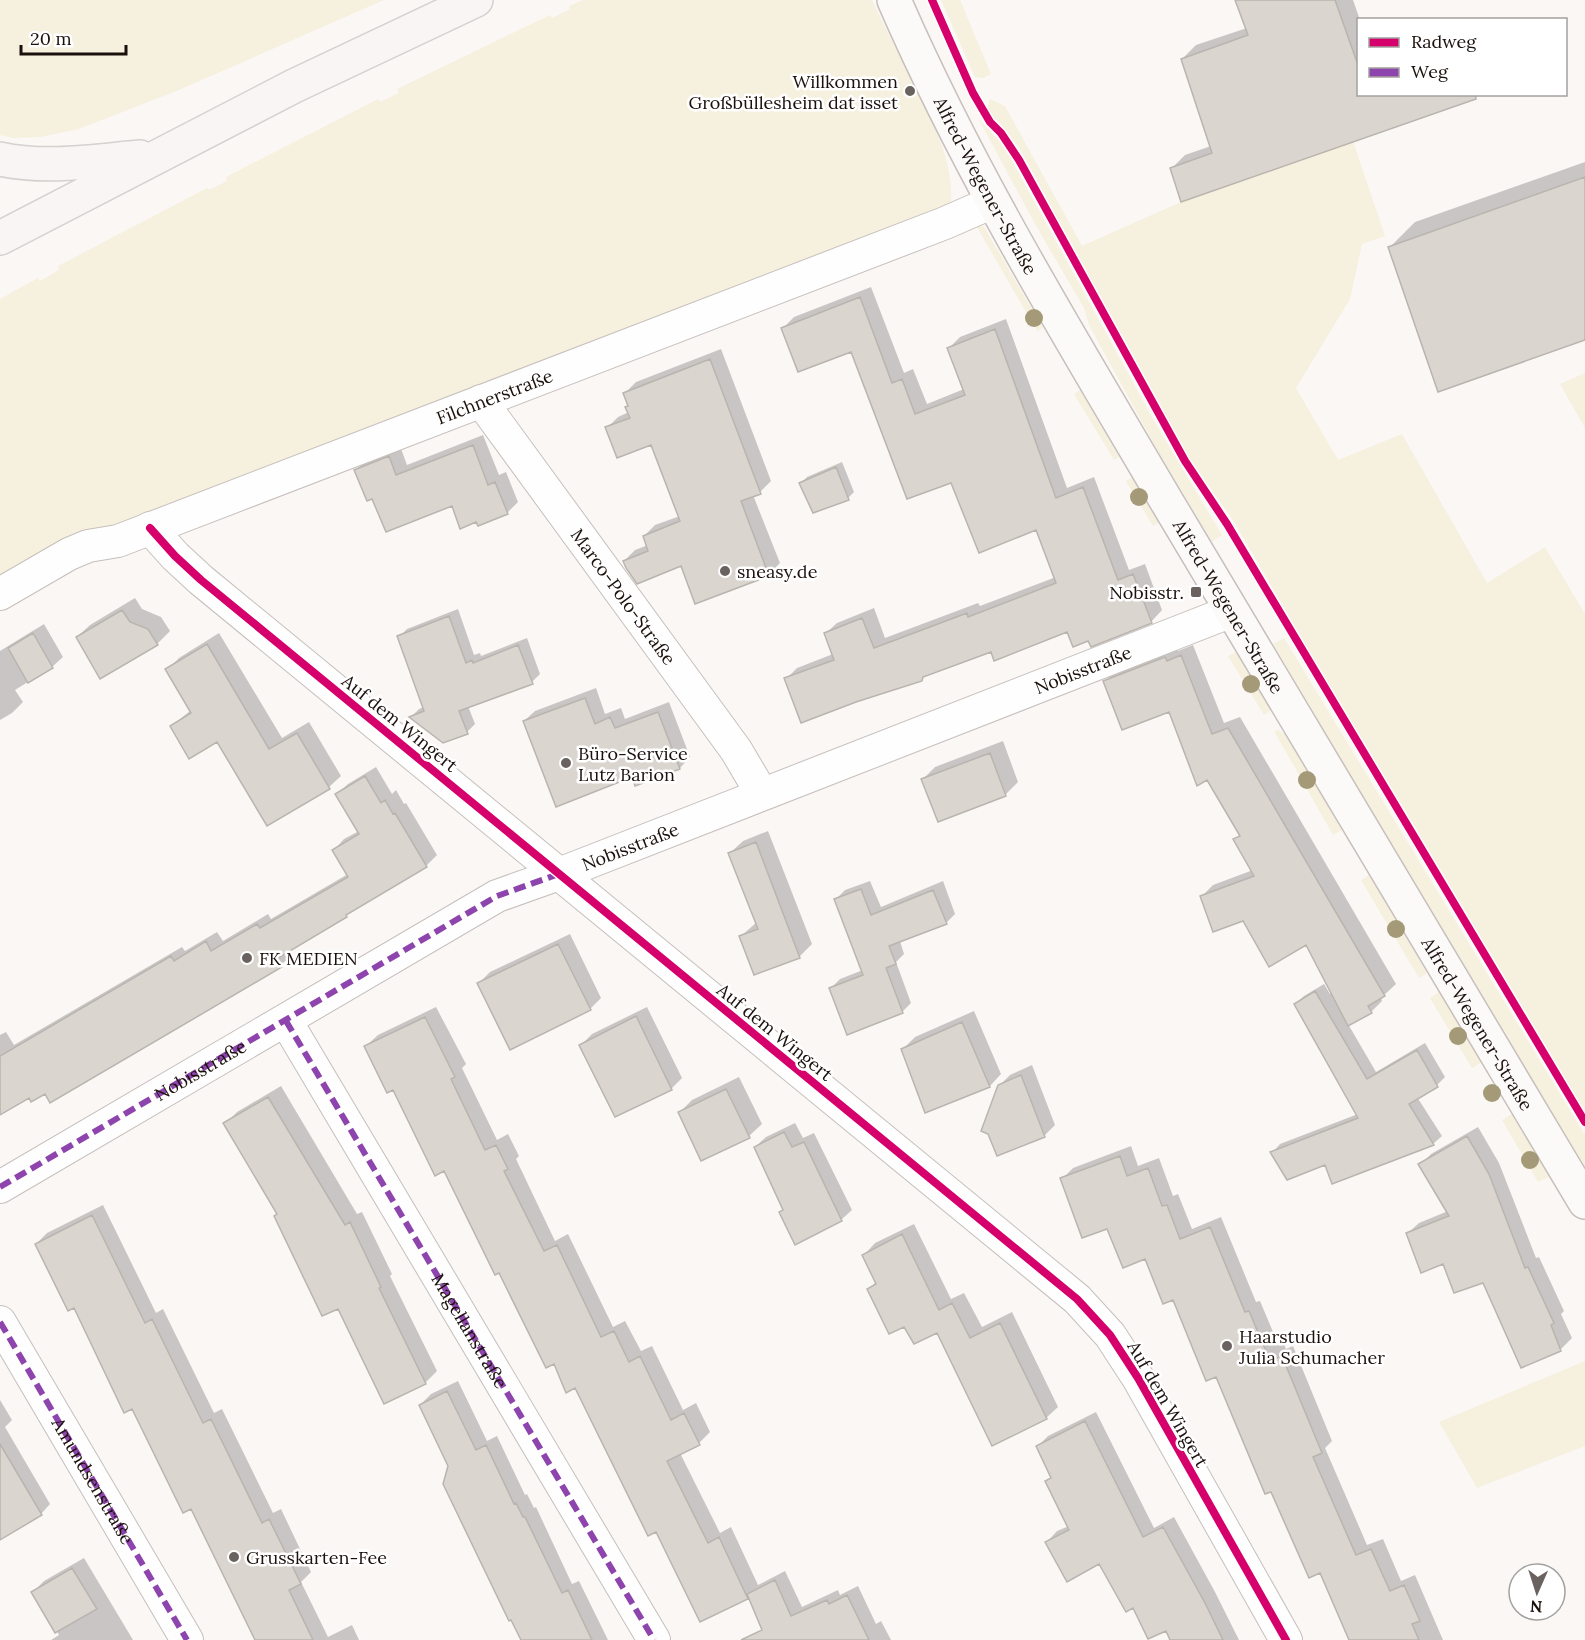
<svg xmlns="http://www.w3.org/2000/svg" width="1585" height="1640" viewBox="0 0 1585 1640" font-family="Lora,serif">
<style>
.green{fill:#f6f0de}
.shadow{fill:#0003}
.building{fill:#dbd5d0;stroke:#bab4af;stroke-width:1.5}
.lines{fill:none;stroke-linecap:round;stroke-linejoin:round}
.street-casing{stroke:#c6bfbc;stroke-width:34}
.secondary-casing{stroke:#c6bfbc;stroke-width:36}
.primary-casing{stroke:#d4d1cf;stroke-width:36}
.street{stroke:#fefefe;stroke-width:32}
.secondary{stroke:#fcfaf9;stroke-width:33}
.primary{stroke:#faf5f5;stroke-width:33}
.quiet{stroke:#8e44ad;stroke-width:6;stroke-dasharray:12 6;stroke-linecap:butt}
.cycleway-casing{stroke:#fff;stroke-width:11}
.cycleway{stroke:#d6006c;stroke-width:8}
.tree{fill:#a49a78}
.poi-dot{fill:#69625e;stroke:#fff;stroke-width:2}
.labels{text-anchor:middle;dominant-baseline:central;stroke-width:5;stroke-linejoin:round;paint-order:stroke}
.poi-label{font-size:18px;fill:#1b110c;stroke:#fff;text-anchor:start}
.street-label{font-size:18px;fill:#1b110c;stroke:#fff}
</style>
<rect width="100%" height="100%" fill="#fbf7f5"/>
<!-- green -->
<path class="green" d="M0,0H384L179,90L79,129L40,137L13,138L0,135Z
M583,0H872C884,25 896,50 909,75C929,115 954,157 951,204L124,526L72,534L0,576V299L38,278L40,281L59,270L58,266L207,188L209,190L227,181L226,177L378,99L380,102L399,93L397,89L550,15L552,18L570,9L569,6Z
M941,0H960L991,74L984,78L975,77Z
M990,99L1005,106L1082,246L1181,202L1353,141L1385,236L1362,244L1350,299L1296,388L1338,460L1402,434L1487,583L1545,547L1585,614V1112L1393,796L1233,520L1188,457L1018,146C1009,133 993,121 987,109Z
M978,118L1000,142L1010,157L1153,419L1222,535L1212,542L1155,446L1089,325L1084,308L1035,224Z
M974,222L984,227L1043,328L1037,331Z
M1585,373V428L1560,384Z
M1080,390L1119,457L1114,460L1074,394Z
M1132,477L1160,522L1153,526L1126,481Z
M1284,638L1585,1135V1168L1273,644Z
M1236,652L1271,710L1264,715L1228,656Z
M1279,730L1286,735L1342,830L1333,835L1274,731Z
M1369,875L1427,973L1419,978L1361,880Z
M1439,992L1482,1062L1472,1068L1430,998Z
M1512,1114L1549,1177L1538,1182L1502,1120Z
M1585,1361V1446L1477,1488L1439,1422Z"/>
<!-- shadow -->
<path class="shadow" d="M1237,0H1353L1360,20L1358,94H1484L1182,200L1171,169L1185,155L1211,146L1182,59L1196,45L1247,28Z
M1585,162V338L1390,247L1415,222Z
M871,287L904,373L913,369L927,404L964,389L949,348L960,337L1006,319L1067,488L1094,477L1129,570L1145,564L1162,610L1151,622L1089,639L1068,630L991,650L926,675L921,680L786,679L797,668L833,654L825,634L837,623L874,608L885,638L978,603L980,606L1056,577L1037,528L952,481L852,350L783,328L794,317Z
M721,349L771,481L760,492L753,495L780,563L769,574L696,602L682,565L624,561L635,550L648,545L644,536L655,525L680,516L652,443L607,428L618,417L629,412L627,407L629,405L625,393L636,382Z
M483,435L499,475L506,472L518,502L507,513L452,504L373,497L356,470L367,459L400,446L407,465Z
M842,462L854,492L848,498L813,512L801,483L807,477Z
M135,598L142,609L161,617L170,631L157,644L77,637L90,625Z
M458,609L474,655L480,653L481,656L527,638L540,674L532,682L468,706L475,724L467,732L412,716L419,709L424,707L399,637L407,629Z
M44,624L63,657L52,667L15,690L23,702L12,713L0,720V651Z
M219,633L282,738L309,722L341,776L329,787L268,824L218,740L172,726L191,710L167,670L179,658Z
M1193,645L1224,723L1240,717L1396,984L1381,998L1382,1001L1371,1012L1348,1024L1376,1072L1425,1043L1445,1077L1437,1085L1417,1097L1442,1136L1433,1144L1325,1163L1272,1153L1280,1144L1358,1114L1295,1004L1304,996L1324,984L1330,994L1332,992L1306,943L1244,919L1202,896L1213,885L1253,870L1235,840L1240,834L1170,710L1105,681L1117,670L1176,646L1178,651Z
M596,688L605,714L621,708L625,719L669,702L690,757L680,768L633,775L524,721L535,711Z
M1003,741L1018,782L1005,795L923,779L935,767Z
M376,767L392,794L396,790L404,804L406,803L437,855L426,866L353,909L346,916L289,950L292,955L281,965L51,1101L46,1092L29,1096L0,1113V1035L6,1032L14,1045L182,947L185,951L217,932L223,941L268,914L271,919L348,874L334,850L344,839L359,831L337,794L348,784Z
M768,831L812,944L799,957L741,936L757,922L730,853L743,841Z
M870,881L881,907L943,881L955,914L946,923L900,941L904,954L896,962L911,1003L902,1012L830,989L840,979L863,970L836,899L845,890Z
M570,934L601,998L590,1009L479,983L490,972Z
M436,1007L466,1064L462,1068L497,1140L508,1134L519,1156L516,1159L555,1241L568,1234L613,1327L625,1321L641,1351L652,1346L683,1410L696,1403L710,1432L699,1443L680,1453L720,1533L731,1527L758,1585L785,1571L802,1607L838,1590L840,1595L858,1586L876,1624L881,1621L891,1640H778L750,1595L701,1620L656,1530L576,1386L555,1362L500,1271L445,1169L366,1046L378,1035Z
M647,1007L682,1078L671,1089L581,1045L592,1034Z
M974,1011L1001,1074L990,1086L926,1111L903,1049L915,1037Z
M1032,1065L1055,1125L1044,1136L999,1086L1010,1075Z
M739,1077L762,1124L749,1136L702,1159L680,1112L692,1100Z
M281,1086L357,1214L362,1212L392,1274L390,1276L437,1371L425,1383L338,1307L279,1214L225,1124L237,1112Z
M795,1123L803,1138L814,1133L852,1210L841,1220L781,1212L784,1208L755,1147L766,1137Z
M1478,1127L1499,1163L1536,1258L1539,1257L1564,1311L1561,1314L1572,1338L1561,1349L1522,1366L1484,1281L1444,1262L1408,1233L1419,1223L1448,1211L1420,1165L1431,1154Z
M1131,1146L1138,1166L1159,1158L1173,1196L1178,1194L1192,1229L1221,1217L1256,1302L1260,1301L1279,1346L1284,1344L1286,1349L1293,1346L1332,1441L1325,1448L1367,1545L1383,1539L1401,1581L1415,1575L1443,1640H1360L1174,1298L1146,1257L1108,1227L1062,1179L1073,1168Z
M103,1205L156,1313L163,1309L214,1413L222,1409L273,1513L281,1509L311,1572L301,1582L328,1637L352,1625L359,1640H263L192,1507L36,1244L47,1233Z
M914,1224L951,1299L964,1293L982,1327L1012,1312L1058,1407L1046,1418L937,1331L905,1325L869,1289L877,1281L864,1255L875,1243Z
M458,1381L487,1441L497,1436L525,1495L527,1494L534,1508L536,1507L572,1584L579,1581L608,1640H522L450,1466L420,1405L431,1394Z
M0,1400L12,1420L5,1427L50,1504L41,1514L0,1518Z
M1096,1412L1154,1528L1174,1517L1215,1592L1239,1640H1172L1166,1629L1133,1606L1099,1562L1047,1542L1057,1531L1069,1526L1047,1481L1052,1476L1038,1446L1048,1436Z
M84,1558L133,1640H51L59,1635L33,1592L44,1581Z"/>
<!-- building -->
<path class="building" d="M1235,0H1335L1359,68V94H1475L1476,99L1181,202L1170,168L1212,153L1181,59L1248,35Z
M1585,177V340L1438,392L1388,247Z
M860,297L892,383L902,379L915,414L965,395L947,348L995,329L1056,498L1083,487L1118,580L1133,574L1152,623L1091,647L1088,641L1073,647L1067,632L994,661L991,652L923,677L922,681L856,702L801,723L784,678L834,660L824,633L862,618L874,648L967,613L968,617L1056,583L1036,530L979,553L951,483L907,499L851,352L798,372L781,328Z
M710,359L761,494L741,501L769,576L695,604L681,566L637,584L626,568L623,561L648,551L643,536L680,521L651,445L617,458L605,427L630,418L625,407L628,406L623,393Z
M473,445L488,485L495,482L508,514L478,526L476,522L460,529L452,506L386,532L372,499L367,501L354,470L389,456L396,475Z
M836,467L849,500L813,513L799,483Z
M122,610L130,622L148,629L158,645L100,679L76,637Z
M449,616L466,663L472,660L473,663L518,645L533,684L459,711L468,734L443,743L409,717L424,711L397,636Z
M33,633L53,668L28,683L8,648Z
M207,644L269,749L297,733L330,789L267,826L217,742L189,759L170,726L191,713L165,669Z
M1181,655L1212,734L1228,728L1385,996L1368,1006L1372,1013L1348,1026L1306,945L1269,967L1243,921L1213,932L1200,896L1254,876L1233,839L1240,836L1207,780L1197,786L1169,712L1122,730L1103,681L1165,657L1167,661Z
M585,698L595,724L610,717L615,728L658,712L680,769L635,786L632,777L556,807L523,721Z
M990,753L1006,796L938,822L921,779Z
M365,776L381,803L385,800L393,814L395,813L427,867L346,915L347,917L278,958L282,967L50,1103L45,1094L31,1102L29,1098L0,1115V1056L171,956L174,961L206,941L211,951L257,924L260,928L348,877L332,850L359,834L335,794Z
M756,842L800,958L754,975L739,936L758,929L728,853Z
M861,889L871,915L933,890L947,924L889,946L896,964L886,968L903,1013L847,1035L829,988L863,975L834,899Z
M558,944L591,1010L510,1050L477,983Z
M1315,991L1367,1079L1417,1050L1438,1087L1409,1104L1434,1145L1332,1184L1325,1165L1287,1180L1270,1152L1358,1118L1294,1004Z
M636,1016L672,1090L615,1117L579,1045Z
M425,1017L455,1077L451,1079L485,1150L496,1145L508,1169L504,1171L544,1251L557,1245L601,1337L614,1331L629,1362L640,1356L671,1420L684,1413L700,1445L667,1461L708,1543L719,1537L748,1599L700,1622L656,1532L648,1536L575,1388L566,1393L554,1364L546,1368L499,1273L495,1275L444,1171L435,1176L393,1090L387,1093L364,1046Z
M962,1022L990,1087L925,1113L901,1049Z
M1021,1075L1045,1137L997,1156L988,1134L981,1131L998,1085Z
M726,1089L750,1138L701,1161L678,1112Z
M268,1097L345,1225L350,1222L381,1287L379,1288L426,1384L384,1404L338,1309L322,1316L274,1216L277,1214L223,1123Z
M784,1132L792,1147L804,1142L842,1221L795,1245L779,1212L783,1210L754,1147Z
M1467,1136L1489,1174L1525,1268L1528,1267L1554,1323L1551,1325L1561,1351L1521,1368L1483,1283L1454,1293L1443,1264L1421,1273L1406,1233L1449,1216L1418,1164Z
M1120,1156L1127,1176L1148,1168L1162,1206L1167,1205L1180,1239L1210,1227L1245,1312L1249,1311L1268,1356L1273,1354L1275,1359L1282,1356L1322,1453L1313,1457L1356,1555L1371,1549L1390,1591L1404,1585L1420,1621L1412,1624L1419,1640H1349L1320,1573L1309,1578L1271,1492L1265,1494L1216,1377L1206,1381L1173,1300L1163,1304L1145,1259L1123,1268L1107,1229L1082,1238L1060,1178Z
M92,1215L145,1323L152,1319L203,1423L211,1419L262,1523L269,1519L301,1584L289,1590L313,1640H255L191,1509L183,1513L132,1409L124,1413L74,1308L68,1311L35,1244Z
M902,1234L939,1310L952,1303L970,1338L1000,1323L1047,1419L992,1446L937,1333L914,1344L904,1327L889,1334L867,1289L876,1284L862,1255Z
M447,1391L476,1450L486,1445L514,1504L516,1503L523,1517H525L562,1593L568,1590L592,1640H521L511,1620L509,1621L443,1484L448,1466L419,1405Z
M1085,1421L1143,1537L1163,1527L1205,1603L1223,1640H1170L1166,1631L1148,1639L1133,1608L1126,1612L1099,1564L1067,1582L1045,1542L1069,1530L1045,1481L1051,1478L1036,1446Z
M0,1444L42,1515L0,1540Z
M72,1568L97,1609L55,1633L31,1592Z
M775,1580L791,1616L827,1600L829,1604L847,1595L869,1640H741L762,1630L747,1594Z"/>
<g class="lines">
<!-- street casing -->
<g class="street-casing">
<g id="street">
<path id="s1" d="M481,401L736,750L762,794"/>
<path d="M150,528L175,556L201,580L1077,1299L1110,1335L1138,1378L1286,1640"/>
<path id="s2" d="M0,594L69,554L88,546L118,541L945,223L993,202"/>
<path id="s3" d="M286,1021L654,1640"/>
<path id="s4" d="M0,1187L497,896L559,874L1232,611"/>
<path id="s5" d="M0,1322L187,1640"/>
</g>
</g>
<!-- secondary casing -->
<g class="secondary-casing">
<g id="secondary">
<path id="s6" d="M894,0C970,175 1070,337 1167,502C1305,736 1445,969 1585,1202"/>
</g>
</g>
<!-- primary casing -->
<g class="primary-casing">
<path id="primary" d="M0,159C46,169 94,161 140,157
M0,238L294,86L476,0"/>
</g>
<!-- street -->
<use href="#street" class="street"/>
<!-- secondary -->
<use href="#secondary" class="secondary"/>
<!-- primary -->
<use href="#primary" class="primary"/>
<!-- quiet -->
<g class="quiet">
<path d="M286,1021L654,1640"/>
<path id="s7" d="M0,1187L497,896L559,874"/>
<path d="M0,1322L187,1640"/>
</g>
<!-- cycleway casing -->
<g class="cycleway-casing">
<path id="cycleway" d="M932,0L973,93L990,122L1001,133L1019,160L1185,461L1227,524L1585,1122
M150,528L175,556L201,580L1077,1299L1110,1335L1138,1378L1286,1640"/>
</g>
<!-- cycleway -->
<use href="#cycleway" class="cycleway"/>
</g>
<!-- trees -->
<g class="tree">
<circle cx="1034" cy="318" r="9"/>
<circle cx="1139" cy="497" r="9"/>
<circle cx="1251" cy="684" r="9"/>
<circle cx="1307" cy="780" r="9"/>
<circle cx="1396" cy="929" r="9"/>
<circle cx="1458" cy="1036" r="9"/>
<circle cx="1492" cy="1093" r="9"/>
<circle cx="1530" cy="1160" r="9"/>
</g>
<!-- markers -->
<g class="poi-dot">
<circle cx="910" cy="91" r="6"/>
<circle cx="725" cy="571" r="6"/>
<rect x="1190" y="586" width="12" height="12" rx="3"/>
<circle cx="566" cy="763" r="6"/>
<circle cx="247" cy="958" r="6"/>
<circle cx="1227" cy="1346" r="6"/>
<circle cx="234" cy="1557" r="6"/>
</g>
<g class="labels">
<!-- poi labels -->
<g class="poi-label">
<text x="898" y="81" text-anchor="end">Willkommen<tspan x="898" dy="21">Großbüllesheim dat isset</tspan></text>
<text x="737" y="571">sneasy.de</text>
<text x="1184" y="592" text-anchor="end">Nobisstr.</text>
<text x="578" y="753">Büro-Service<tspan x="578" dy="21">Lutz Barion</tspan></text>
<text x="259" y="958">FK MEDIEN</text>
<text x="1239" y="1336">Haarstudio<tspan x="1239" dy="21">Julia Schumacher</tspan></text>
<text x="246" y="1557">Grusskarten-Fee</text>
</g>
<!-- street labels -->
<g class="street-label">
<text stroke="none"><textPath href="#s6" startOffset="207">Alfred-Wegener-Straße</textPath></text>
<text stroke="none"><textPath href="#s2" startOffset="534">Filchnerstraße</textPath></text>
<text stroke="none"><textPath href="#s1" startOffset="242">Marco-Polo-Straße</textPath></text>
<text stroke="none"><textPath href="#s6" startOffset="693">Alfred-Wegener-Straße</textPath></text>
<text stroke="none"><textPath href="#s4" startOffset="1204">Nobisstraße</textPath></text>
<text transform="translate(400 723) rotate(39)">Auf dem Wingert</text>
<text stroke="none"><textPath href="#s4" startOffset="718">Nobisstraße</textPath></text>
<text stroke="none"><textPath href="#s6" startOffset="1179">Alfred-Wegener-Straße</textPath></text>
<text transform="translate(775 1032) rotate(39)">Auf dem Wingert</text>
<text stroke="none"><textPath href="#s7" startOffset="232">Nobisstraße</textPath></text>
<text stroke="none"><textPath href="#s3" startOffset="360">Magellanstraße</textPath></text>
<text transform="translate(1168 1404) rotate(60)">Auf dem Wingert</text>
<text stroke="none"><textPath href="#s5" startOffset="184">Amundsenstraße</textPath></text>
</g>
</g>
<!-- legend -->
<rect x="1357" y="18" width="210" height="78" fill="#ffffff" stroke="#a4a09e" stroke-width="1.5"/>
<rect x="1369" y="38" width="30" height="9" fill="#d6006c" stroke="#a4a09e" stroke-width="1.5"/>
<text x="1411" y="48" font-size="18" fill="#1b110c">Radweg</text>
<rect x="1369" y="68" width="30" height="9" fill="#8e44ad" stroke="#a4a09e" stroke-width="1.5"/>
<text x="1411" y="78" font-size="18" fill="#1b110c">Weg</text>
<!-- north arrow -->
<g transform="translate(1537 1592) rotate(183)"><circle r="28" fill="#ffffff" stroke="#a4a09e" stroke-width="1.5"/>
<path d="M0-4.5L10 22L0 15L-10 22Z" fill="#69625e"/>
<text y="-9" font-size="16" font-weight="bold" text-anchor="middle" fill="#1b110c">N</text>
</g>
<!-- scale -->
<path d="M21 45v9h105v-9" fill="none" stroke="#1b110c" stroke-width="3"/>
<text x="30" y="45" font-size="18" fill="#1b110c" stroke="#ffffff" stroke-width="4.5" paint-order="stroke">20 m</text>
</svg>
